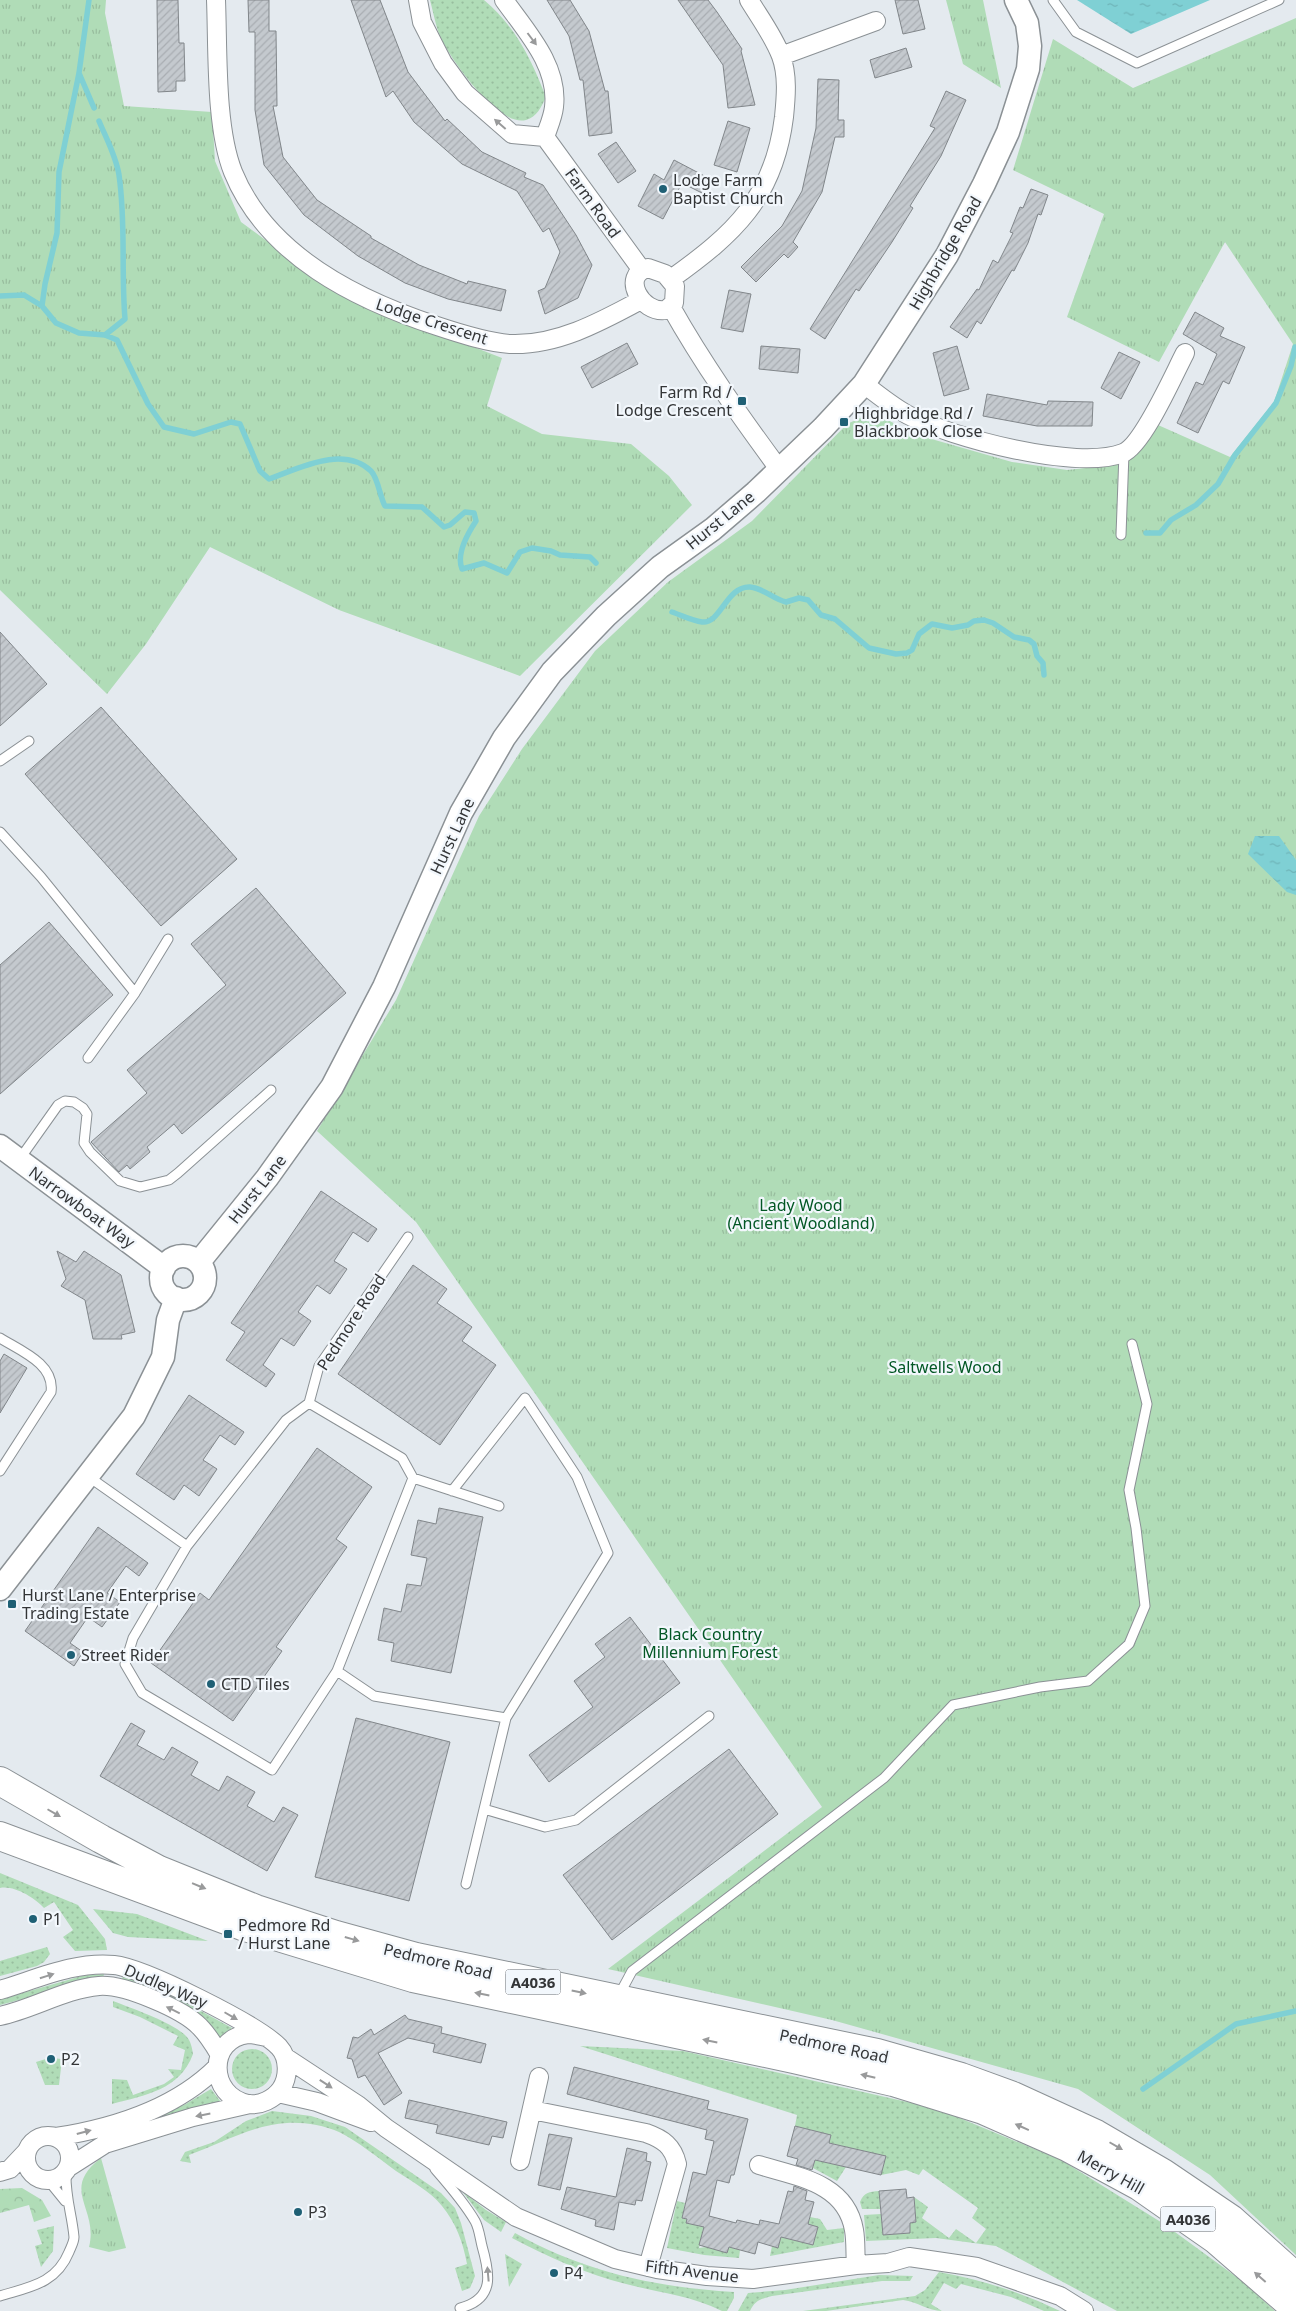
<svg xmlns="http://www.w3.org/2000/svg" width="1296" height="2311" viewBox="0 0 1296 2311" font-family="'Noto Sans',sans-serif">
<style>
.grass{fill:url(#grass-dots)}
.forest{fill:url(#forest-crowns)}
.park{fill:url(#park-tufts)}
.water{fill:url(#water-ripples)}
.lines{fill:none;stroke-linecap:round;stroke-linejoin:round}
.stream{stroke:#7fd0d4;stroke-width:5.5}
.building{fill:url(#building-hatch);stroke:#81868a}
.service-casing{stroke:#8b9195;stroke-width:11}
.minor-casing{stroke:#8b9195;stroke-width:20}
.tertiary-casing{stroke:#8b9195;stroke-width:25}
.trunk-casing{stroke:#8b9195;stroke-width:30}
.service{stroke:#fff;stroke-width:9}
.minor{stroke:#fff;stroke-width:18}
.tertiary{stroke:#fff;stroke-width:22}
.trunk{stroke:#fff;stroke-width:28}
.oneway{fill:#999a9b}
.poi-dot{fill:#1f6075;stroke:#f2f7fc;stroke-width:2}
.labels{text-anchor:middle;dominant-baseline:central;stroke-width:4.5;stroke-linejoin:round;paint-order:stroke}
.shield{fill:#f2f7fc;stroke:#6c6f72;stroke-width:1}
.shield-label{font-size:15px;font-weight:bold;fill:#333537}
.poi-label{font-size:16px;fill:#333537;stroke:#f2f7fc;text-anchor:start}
.street-label{font-size:16px;fill:#333537;stroke:#f2f7fc}
.park-label{font-size:16px;fill:#025724;stroke:#f2f7fc}
</style>
<defs>
<pattern id="grass-dots" width="8" height="8" patternUnits="userSpaceOnUse" patternTransform="scale(1.25)"><rect width="8" height="8" fill="#b0dcb7"/><path d="M2 2h.1M6 6h.1" fill="none" stroke="#98bd9e" stroke-width="1.8" stroke-linecap="round"/></pattern>
<pattern id="forest-crowns" width="20" height="18" patternUnits="userSpaceOnUse" patternTransform="scale(1.25)"><rect width="20" height="18" fill="#b0dcb7"/><path d="M2 6a3 3 0 1 1 6 0M12 15a3 3 0 1 1 6 0" fill="none" stroke="#98bd9e"/></pattern>
<pattern id="park-tufts" width="24" height="20" patternUnits="userSpaceOnUse" patternTransform="scale(1.25)"><rect width="24" height="20" fill="#b0dcb7"/><path d="M3 7l-1-3M5 7V3M7 7l1-3M15 17l-1-3M17 17v-4M19 17l1-3" fill="none" stroke="#98bd9e"/></pattern>
<pattern id="water-ripples" width="26" height="14" patternUnits="userSpaceOnUse" patternTransform="scale(1.25)"><rect width="26" height="14" fill="#7fd0d4"/><path d="M2 4q2-2 4 0t4 0M15 11q2-2 4 0t4 0" fill="none" stroke="#6eb3b7"/></pattern>
<pattern id="building-hatch" width="6" height="6" patternUnits="userSpaceOnUse" patternTransform="scale(1.25)"><rect width="6" height="6" fill="#c4c9ce"/><path d="M-1 1l2-2M0 6l6-6M5 7l2-2" fill="none" stroke="#a9adb2"/></pattern>
</defs>
<rect width="100%" height="100%" fill="#e4eaef"/>
<!-- grass -->
<path class="grass" d="M430,0H484C516,27 531,59 546,97C541,107 537,117 526,120C498,128 448,56 439,34C435,23 433,11 430,0Z
M0,1873L78,1905L105,1939L107,1950L75,1951L63,1937L73,1930L54,1902L44,1908C35,1898 14,1885 0,1888Z
M93,1909L137,1914L208,1941L128,1937L113,1933Z
M47,1947L50,1954L44,1962L37,1966L0,1976V1961Z
M104,1974L103,1978L0,2005V1999L5,1998L85,1975Z
M123,1975L168,1993L232,2028L220,2038C196,2008 158,1993 122,1980Z
M113,2001C131,2008 174,2023 186,2036C191,2041 192,2048 193,2054C180,2090 145,2095 112,2104V2079L127,2080L133,2095L164,2084L174,2077L168,2069L181,2070L185,2050L173,2045L178,2036L140,2017L113,2007Z
M580,2046L683,2051L938,2109L1061,2160L1164,2224L1242,2281L1275,2311H1117L996,2246L936,2238L866,2241L864,2215L881,2214L883,2235L910,2233V2223L916,2222L914,2197L928,2207L922,2218L949,2238L956,2229L976,2243L986,2229L972,2218L978,2208L923,2169L919,2175L906,2170L881,2175L885,2156L829,2143L831,2135L795,2126L797,2115Z
M232 2069a20 20 0 1 1 40 0a20 20 0 1 1-40 0Z
M49,2058L62,2059L59,2085H45L36,2062Z
M211,2089L221,2102L202,2105L123,2131L122,2127L184,2105Z
M272,2111L311,2116L345,2127L441,2193L455,2208L461,2223L475,2276L470,2288L462,2291L455,2268L467,2264C463,2242 456,2223 442,2206C430,2191 411,2181 396,2171C378,2158 359,2142 339,2132C323,2125 303,2122 287,2123C252,2125 221,2144 189,2155L191,2163L180,2161L185,2152L214,2142L246,2121Z
M815,2160L846,2167L837,2181L813,2168Z
M462,2191L486,2210L506,2222L501,2232L484,2220Z
M879,2191L881,2209H862L860,2202C864,2192 869,2192 879,2191Z
M677,2201L685,2203L682,2218L704,2225L699,2248L706,2247L727,2252L729,2247L740,2250L739,2258L704,2255L667,2248Z
M810,2217L820,2219L827,2230L844,2228V2242L770,2256L772,2246L778,2248L781,2237L813,2245L818,2227L808,2224Z
M54,2226L53,2251L41,2267L35,2246L42,2244L37,2230Z
M515,2233C585,2272 654,2287 734,2292V2298L727,2311H722C690,2295 659,2293 626,2284C586,2274 548,2257 512,2238Z
M505,2254L522,2264L509,2287Z
M939,2272C982,2280 1021,2292 1060,2311H1044L1011,2297L961,2284L956,2289L944,2283L931,2304L942,2311C928,2311 918,2302 903,2300L826,2311H803L915,2296L925,2290Z
M879,2275L913,2276L910,2281H882L772,2296C761,2299 755,2300 750,2311H738L748,2293L785,2290Z"/>
<!-- forest -->
<path class="forest" d="M22,2188L42,2200L51,2216L34,2222L29,2205L0,2213V2189Z"/>
<!-- park -->
<path class="park" d="M0,0H106L105,13L124,106L212,112L215,161L241,222L340,295L502,358L487,406L542,434L631,444L669,476L692,505L520,676L339,610L210,547L146,644L107,694L0,590Z
M946,0H983L1001,88L963,64Z
M1296,18V2255L1210,2175L1078,2089L832,2020L608,1969L822,1807L416,1222L317,1131L396,1000L479,816L522,749L595,651L668,582L752,521L847,424L873,412L914,434L1012,462L1067,470L1104,466L1128,460L1158,425L1230,457L1274,402L1293,344L1225,242L1159,362L1067,317L1104,214L1013,170L1053,39L1133,88Z
M101,2158L126,2248L109,2252L89,2247C99,2208 59,2190 101,2158Z"/>
<!-- water -->
<path class="water" d="M1077,0H1210L1131,34Z
M1255,836H1279L1296,860V895L1287,892L1248,854Z"/>
<g class="lines">
<!-- stream -->
<path class="stream" d="M79,73L94,108
M99,121C106,138 116,156 119,175C126,223 121,271 125,319L105,335
M0,296L24,295L42,306L56,323L79,333L105,335L117,340L148,404L164,427L194,434L231,422L240,424L260,471L269,479C300,468 343,445 371,471C378,478 380,497 385,506L422,507L444,527L450,525L465,512L474,513L476,521C468,533 456,554 462,569L484,563L507,573L520,552L532,548L551,551L560,555L590,557L596,563
M42,306L45,284L57,233L59,172L79,73L89,0
M1146,533H1160L1171,520L1196,505L1218,484L1235,455L1276,403L1291,366L1295,347
M672,612C681,615 692,621 702,622C721,624 726,586 750,587C763,588 773,599 786,602L799,598L808,600L821,615L835,619L869,648L896,654L907,653L912,650L919,634L932,624L952,628L968,625L974,621L984,620L993,623L1014,637L1029,640L1034,644L1037,656L1043,663L1044,675
M1143,2089L1236,2024L1296,2011"/>
</g>
<!-- building -->
<path class="building" d="M157,0H178L179,43H184L185,81H176V91L158,92Z
M248,0H269V31H276L277,106H273L283,157L317,200L371,236V238L419,265L467,284L468,281L506,290L501,311L448,299L405,283L358,256L304,215L264,165L255,110V32H249Z
M351,0H380L408,72L445,121L447,119L482,152L526,173L524,177L543,185L576,235L592,265L578,298L545,314L538,291L545,288L560,252L549,228L543,232L517,191L462,164L414,122L393,91L386,97Z
M547,0H570L589,31L605,91H608L612,133L589,136L583,80H580L569,36Z
M678,0H708L717,12L742,49L741,51L755,105L728,108L723,65Z
M895,0H918L925,29L903,34Z
M906,48L912,67L875,78L870,60Z
M818,79L839,80L838,120H844V137H835L822,192L793,242L798,247L788,258L784,254L756,282L741,267L782,226L802,191L816,128Z
M946,91L966,100L941,156L910,206L913,208L892,242L859,291L856,289L825,339L810,329L935,128L930,126Z
M728,121L750,128L737,172L714,165Z
M616,142L636,171L618,183L598,154Z
M674,160L714,181L706,195L682,183L663,219L638,206L654,174L664,180Z
M1031,189L1048,195L1041,215L1038,214L1028,243L1014,271L1012,270L981,324L977,321L967,338L950,327L977,289L979,290L993,260L998,263L1013,233L1010,232L1020,207L1023,208Z
M729,290L751,294L743,332L721,328Z
M1195,312L1224,328L1220,336L1245,347L1229,384L1223,381L1198,433L1177,423L1196,382L1203,385L1217,354L1183,334Z
M627,343L638,364L592,388L581,367Z
M761,346L800,349L798,373L759,369Z
M957,346L969,389L944,396L933,353Z
M1119,352L1140,362L1121,399L1101,388Z
M987,394L1047,405L1048,401L1093,402L1092,426H1037L983,416Z
M0,632L47,684L0,726Z
M101,707L237,859L161,926L25,774Z
M256,888L346,993L182,1134L174,1124L147,1147L150,1152L130,1169L127,1165L119,1172L91,1142L147,1093L127,1070L226,985L191,944Z
M49,922L113,995L0,1094V965Z
M321,1191L377,1229L368,1242L353,1232L334,1261L347,1269L330,1294L317,1285L298,1312L311,1321L294,1346L281,1338L263,1365L275,1374L266,1387L226,1360L245,1332L231,1323Z
M57,1251L76,1262L84,1251L121,1275L135,1332L121,1335L122,1339H93L85,1300L61,1286L66,1279Z
M413,1265L447,1289L437,1303L472,1327L462,1341L496,1365L440,1445L338,1374Z
M4,1354L27,1368L0,1413V1361Z
M189,1395L244,1432L235,1445L220,1435L203,1460L217,1469L199,1496L184,1485L174,1500L136,1474Z
M317,1448L372,1487L336,1539L347,1547L276,1647L282,1651L233,1721L151,1663L200,1593L209,1600Z
M439,1508L483,1517L451,1673L391,1661L394,1643L378,1640L384,1608L401,1612L407,1584L421,1586L427,1558L411,1555L418,1520L436,1524Z
M98,1527L148,1563L139,1576L126,1566L107,1593L120,1602L102,1627L88,1617L70,1643L83,1652L74,1666L25,1631Z
M630,1617L680,1683L549,1782L529,1755L593,1707L574,1681L605,1657L595,1644Z
M356,1718L450,1742L409,1901L315,1877Z
M131,1723L145,1731L137,1745L164,1760L172,1747L198,1762L191,1775L219,1791L227,1776L255,1792L247,1806L274,1822L283,1807L298,1815L267,1871L100,1776Z
M729,1749L778,1814L612,1940L563,1875Z
M405,2015L408,2019L442,2027L441,2033L486,2044L481,2063L433,2052L435,2044L408,2038L378,2053L402,2093L384,2105L365,2075L358,2078L352,2059L347,2058L353,2037L358,2038L371,2029L374,2035Z
M574,2067L709,2101L707,2109L748,2119L734,2175H731L729,2183L717,2180L709,2216L736,2223L737,2220L759,2225L760,2220L779,2224L788,2191L793,2192L794,2186L807,2191L805,2200L814,2202L808,2224L818,2227L813,2245L781,2237L778,2248L758,2242L755,2254L729,2247L727,2253L699,2245L704,2227L686,2223L687,2219L682,2218L693,2172L706,2175L714,2141L705,2139L707,2130L567,2094Z
M409,2100L507,2122L503,2138L492,2136L489,2145L436,2133L438,2125L405,2118Z
M795,2126L831,2135L829,2143L886,2156L881,2175L815,2160L812,2170L796,2165L798,2159L787,2156Z
M549,2134L572,2138L560,2190L538,2185Z
M627,2148L647,2153L646,2161L651,2162L642,2201L636,2200L635,2205L619,2202L614,2230L595,2226L596,2220L561,2209L567,2187L616,2197Z
M906,2189L907,2198L914,2197L916,2222L910,2223V2233L883,2235L879,2191Z"/>
<g class="lines">
<!-- service casing -->
<g class="service-casing">
<path id="service" d="M1053,0L1076,32L1137,63L1279,0
M1121,535L1124,453
M0,761L29,741
M0,832L41,877L135,993
M88,1058L135,993L168,939
M19,1160L58,1105L65,1101L74,1102L83,1108L87,1114L84,1143L90,1152L120,1181L140,1187L169,1180L178,1173L271,1090
M0,1338C21,1351 55,1364 51,1392L0,1471
M309,1403L402,1458L413,1478L337,1671
M89,1477L187,1546L133,1638L125,1664L142,1693L272,1770L337,1671L374,1696L506,1718L466,1884
M413,1478L499,1506
M452,1491L525,1398L577,1477L608,1553L506,1718
M187,1546L286,1420L309,1403L319,1366L408,1237
M484,1809L545,1827L576,1820L709,1716
M618,1997L632,1971L884,1778L953,1705L1040,1687L1088,1681L1129,1644L1145,1606L1136,1528L1129,1490L1147,1404L1132,1344
M435,2169C449,2185 464,2202 475,2221C479,2228 480,2238 482,2246C490,2274 495,2299 460,2308
M43,2180L52,2185L65,2201
M0,2296C29,2287 56,2284 69,2252C71,2247 74,2242 74,2237C72,2214 65,2197 66,2171"/>
</g>
<!-- minor casing -->
<g class="minor-casing">
<path id="minor" d="M216,0C218,49 215,127 233,172C267,256 357,300 437,326C461,334 486,342 510,344C557,346 602,321 641,300
M418,0L422,22L443,63L465,93L512,134L545,137L641,269
M504,0C526,31 559,66 554,107C553,117 548,128 545,137
M781,56L876,21
M648,268L665,274L675,286L674,303L666,310C641,314 620,275 648,268Z
M671,279C734,234 774,198 784,117C786,97 788,75 781,56C774,37 760,18 749,0
M671,307C703,364 740,416 779,469
M864,384C878,395 893,407 908,415C952,438 1077,471 1123,453C1143,445 1174,374 1185,353
M0,1990C37,1979 75,1961 114,1965C144,1968 258,2025 279,2047C289,2058 289,2077 281,2089C274,2099 260,2106 248,2104C208,2096 207,2039 248,2034C254,2034 261,2036 267,2037
M0,2016C33,2009 65,1989 99,1986C124,1984 183,2009 200,2027C208,2035 214,2045 220,2055
M285,2057L358,2105L386,2128L516,2217L615,2259L657,2269L707,2276L753,2279L856,2265L888,2263L909,2257L977,2267L1060,2296L1084,2311
M278,2093L317,2102L371,2122
M532,2110L646,2133C663,2139 673,2146 677,2164L648,2267
M26 2158a22 22 0 1 1 44 0a22 22 0 1 1-44 0Z
M56,2137C113,2128 176,2108 217,2067
M520,2161L539,2077
M759,2165C798,2177 846,2183 854,2230C856,2241 855,2253 856,2265
M69,2167L105,2144L193,2117L250,2104
M0,2172L10,2169L26,2152"/>
</g>
<!-- tertiary casing -->
<g class="tertiary-casing">
<path id="tertiary" d="M0,1146L164,1268
M161 1278a22 22 0 1 1 44 0a22 22 0 1 1-44 0Z
M199,1262L267,1178L332,1087L384,987L461,813L504,738L552,672L606,616L660,567L713,529L756,492L823,428L864,384L947,255L984,184L1008,132L1028,69L1030,46L1027,23L1016,0
M0,1589L134,1416L163,1357L168,1320L176,1298"/>
</g>
<!-- trunk casing -->
<g class="trunk-casing">
<path id="trunk" d="M0,1781L101,1839L159,1870L256,1909L336,1935L416,1957L877,2053L961,2077L1013,2096L1096,2134L1163,2173L1231,2219L1296,2277
M0,1836L242,1926L413,1978L794,2059L893,2082L983,2110L1067,2147L1139,2186L1215,2239L1296,2309"/>
</g>
<!-- service -->
<use href="#service" class="service"/>
<!-- minor -->
<use href="#minor" class="minor"/>
<!-- tertiary -->
<use href="#tertiary" class="tertiary"/>
<!-- trunk -->
<use href="#trunk" class="trunk"/>
</g>
<!-- one-way arrows -->
<defs><path id="oneway-solid" d="M-6-.8H1V-3.2L6.5 0L1 3.2V.8H-6Z" transform="scale(1.25)"/></defs>
<g class="oneway">
<use href="#oneway-solid" transform="translate(532 39) rotate(53)"/>
<use href="#oneway-solid" transform="translate(500 124) rotate(-139)"/>
<use href="#oneway-solid" transform="translate(54 1813) rotate(30)"/>
<use href="#oneway-solid" transform="translate(199 1886) rotate(22)"/>
<use href="#oneway-solid" transform="translate(352 1939) rotate(16)"/>
<use href="#oneway-solid" transform="translate(47 1976) rotate(-18)"/>
<use href="#oneway-solid" transform="translate(579 1992) rotate(12)"/>
<use href="#oneway-solid" transform="translate(482 1994) rotate(-169)"/>
<use href="#oneway-solid" transform="translate(173 2010) rotate(-154)"/>
<use href="#oneway-solid" transform="translate(231 2016) rotate(30)"/>
<use href="#oneway-solid" transform="translate(710 2041) rotate(-168)"/>
<use href="#oneway-solid" transform="translate(868 2076) rotate(-167)"/>
<use href="#oneway-solid" transform="translate(326 2084) rotate(33)"/>
<use href="#oneway-solid" transform="translate(203 2115) rotate(169)"/>
<use href="#oneway-solid" transform="translate(1022 2127) rotate(-156)"/>
<use href="#oneway-solid" transform="translate(84 2132) rotate(-15)"/>
<use href="#oneway-solid" transform="translate(1116 2146) rotate(30)"/>
<use href="#oneway-solid" transform="translate(488 2274) rotate(-95)"/>
<use href="#oneway-solid" transform="translate(1260 2277) rotate(-139)"/>
</g>
<!-- markers -->
<g class="poi-dot">
<circle cx="663" cy="189" r="5"/>
<rect x="737" y="396" width="10" height="10" rx="2.5"/>
<rect x="839" y="417" width="10" height="10" rx="2.5"/>
<rect x="7" y="1599" width="10" height="10" rx="2.5"/>
<circle cx="71" cy="1655" r="5"/>
<circle cx="211" cy="1684" r="5"/>
<circle cx="33" cy="1919" r="5"/>
<rect x="223" y="1929" width="10" height="10" rx="2.5"/>
<circle cx="51" cy="2059" r="5"/>
<circle cx="298" cy="2212" r="5"/>
<circle cx="554" cy="2273" r="5"/>
</g>
<g class="labels">
<!-- shield labels -->
<g class="shield">
<rect x="505.5" y="1969.5" width="55" height="25" rx="4"/>
<rect x="1160.5" y="2206.5" width="55" height="25" rx="4"/>
</g>
<g class="shield-label">
<text x="533" y="1982">A4036</text>
<text x="1188" y="2219">A4036</text>
</g>
<!-- poi labels -->
<g class="poi-label">
<text x="673" y="180">Lodge Farm<tspan x="673" dy="18">Baptist Church</tspan></text>
<text x="732" y="392" text-anchor="end">Farm Rd /<tspan x="732" dy="18">Lodge Crescent</tspan></text>
<text x="854" y="413">Highbridge Rd /<tspan x="854" dy="18">Blackbrook Close</tspan></text>
<text x="22" y="1595">Hurst Lane / Enterprise<tspan x="22" dy="18">Trading Estate</tspan></text>
<text x="81" y="1655">Street Rider</text>
<text x="221" y="1684">CTD Tiles</text>
<text x="43" y="1919">P1</text>
<text x="238" y="1925">Pedmore Rd<tspan x="238" dy="18">/ Hurst Lane</tspan></text>
<text x="61" y="2059">P2</text>
<text x="308" y="2212">P3</text>
<text x="564" y="2273">P4</text>
</g>
<!-- street labels -->
<g class="street-label">
<text transform="translate(593 203) rotate(54)">Farm Road</text>
<text transform="translate(945 253) rotate(-60)">Highbridge Road</text>
<text transform="translate(432 321) rotate(18)">Lodge Crescent</text>
<text transform="translate(720 520) rotate(-39)">Hurst Lane</text>
<text transform="translate(452 836) rotate(-65)">Hurst Lane</text>
<text transform="translate(257 1189) rotate(-52)">Hurst Lane</text>
<text transform="translate(82 1207) rotate(36)">Narrowboat Way</text>
<text transform="translate(351 1322) rotate(-57)">Pedmore Road</text>
<text transform="translate(438 1961) rotate(13)">Pedmore Road</text>
<text transform="translate(166 1986) rotate(23)">Dudley Way</text>
<text transform="translate(834 2046) rotate(12)">Pedmore Road</text>
<text transform="translate(1111 2172) rotate(29)">Merry Hill</text>
<text transform="translate(692 2271) rotate(7)">Fifth Avenue</text>
</g>
<!-- park labels -->
<g class="park-label">
<text x="801" y="1205">Lady Wood<tspan x="801" dy="18">(Ancient Woodland)</tspan></text>
<text x="945" y="1367">Saltwells Wood</text>
<text x="710" y="1634">Black Country<tspan x="710" dy="18">Millennium Forest</tspan></text>
</g>
</g>
</svg>
